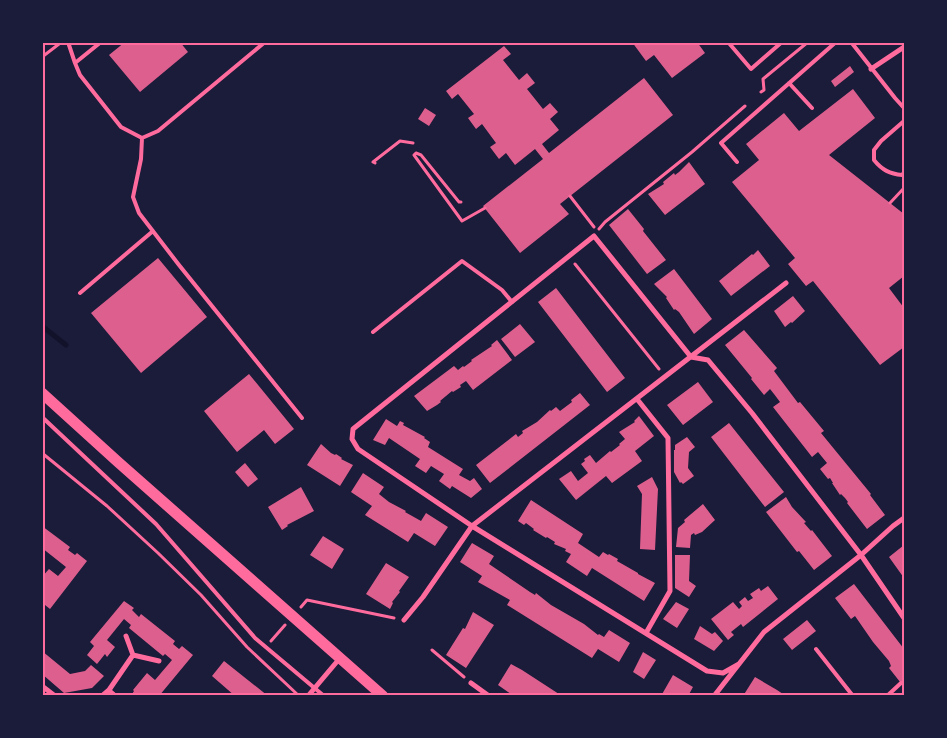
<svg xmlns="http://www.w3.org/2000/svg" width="947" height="738" viewBox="0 0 947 738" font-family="Rubik,sans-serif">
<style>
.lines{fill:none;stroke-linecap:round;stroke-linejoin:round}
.stream{stroke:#12122b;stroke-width:5}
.building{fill:#dd5f8e}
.path{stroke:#ff6b9d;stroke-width:3}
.service{stroke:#ff6b9d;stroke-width:4}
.minor{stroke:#ff6b9d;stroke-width:5}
.primary{stroke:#ff6b9d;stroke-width:11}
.neatline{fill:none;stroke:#ff6b9d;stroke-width:2}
</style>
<rect width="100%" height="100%" fill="#1b1b3a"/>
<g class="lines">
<!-- stream -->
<path class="stream" d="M42,326L66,345"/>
</g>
<!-- building -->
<path class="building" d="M125,42H180L188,52L140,92L109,55Z
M632,42H697L705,53L672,78L654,55L646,61Z
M504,46L511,54L503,60L519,80L527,73L535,83L527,89L543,109L550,103L558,112L550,119L559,130L542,144L549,153L644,78L673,115L560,204L569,214L520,253L483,206L543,159L535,149L515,165L506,153L499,159L490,147L496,143L482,124L476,129L468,118L474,114L458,94L452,99L446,91Z
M850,66L854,72L835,87L831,81Z
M853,89L875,118L829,155L904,214V276L889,288L904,308V347L880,365L813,281L806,286L788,264L795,258L732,182L759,160L746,144L784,113L799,131Z
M425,108L436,115L429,126L418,119Z
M689,162L705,184L665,215L648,194L664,184L663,182L674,173L675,175L679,172Z
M628,209L644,229L643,231L666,260L647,274L609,225Z
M758,250L770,266L731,296L719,281L752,254L753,255Z
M158,258L207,317L141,373L91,313Z
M674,269L712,319L694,334L679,312L675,309L674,310L666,298L667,297L654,284Z
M556,288L625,378L607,392L538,302Z
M793,296L805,311L792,323L791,322L785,327L774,311Z
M520,324L535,342L515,357L501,339Z
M744,330L777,368L774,371L798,403L800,402L824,431L821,433L871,494L870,495L885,515L867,529L847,503L848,502L845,498L841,494L840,495L832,483H833L830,478L828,479L820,469L827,463L818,452L812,457L773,407L780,402L774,394L770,389L764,395L751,379L752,378L725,345Z
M497,340L512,360L473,390L466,381L460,385L461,387L453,392L452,391L440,401L441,402L437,405L427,411L414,396L454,366L458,370L463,366L464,367L472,361L471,360L492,346L491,345Z
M249,374L294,429L275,444L264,430L237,452L204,411Z
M698,382L713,402L683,425L667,405Z
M580,393L590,405L490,483L476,465L516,434L518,437L523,433L522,431L537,422L550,410L551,411L556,407L560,411L572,402L571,400Z
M639,416L654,436L635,451L642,461L612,483L606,476L576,500L559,479L571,471L578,481L588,473L581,464L585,461L584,459L590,455L596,463L610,451L611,452L620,445L619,444L625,439L619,432L635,422L634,421Z
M386,419L397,426L400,421L404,423L403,425L425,437L424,438L430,442L428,447L463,469L459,475L470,481L474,478L482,489L471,498L452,486L450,489L439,481L444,474L431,466L426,473L415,466L420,459L389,438L385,445L373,440Z
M729,423L784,492L765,507L711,437Z
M687,437L695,447L689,452L688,468L694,476L683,484L681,482L680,483L674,472V450H675V445Z
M321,444L331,453L335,455L336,454L342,458L341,459L353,465L340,486L307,465Z
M245,463L258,479L248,487L235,472Z
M363,473L384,487L379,494L389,502L406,511L405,512L421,521L426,513L448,527L435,546L414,533L408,542L365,515L372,506L351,492Z
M652,477L658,489L655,550L640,549L642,494L637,486Z
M301,487L314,511L287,525L288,526L282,530L268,507Z
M786,497L792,507L806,522L804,523L811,531L812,530L832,556L814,570L799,551L797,552L766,512Z
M531,500L583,534L578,543L599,557L603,552L608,555L609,554L618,559L617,561L638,573V574L655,583L644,601L592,568L587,576L566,562L571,554L565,551L566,549L554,544L555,542L547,537L546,538L533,530L534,529L526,523L524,525L518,521Z
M703,504L715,520L702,532L695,535L694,533L691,535L690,548L676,547L678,528L685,522L684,520Z
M42,526L70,547L68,550L75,555L77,553L87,561L50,609L45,605L42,607V577L49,569L58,576L66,567L42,548Z
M323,536L344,549L332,569L310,555Z
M472,543L494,556L489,564L530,592L535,595L536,593L551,605L584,624L598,635L599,634L604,637L609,630L630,643L619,662L598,649L592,658L507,605L510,600L478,582L482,576L460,562Z
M904,545V578L889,557Z
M675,555H690L689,581L696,586L689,597L675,588Z
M386,563L409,577L399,591L400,592L392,602L393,603L390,609L366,594Z
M854,584L904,649V687L889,668L891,666L889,661L873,642L855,616L851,619L835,598Z
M768,586L778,599L743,627L741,624L731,632L734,635L728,640L711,619L733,602L739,609L742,606L739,602L745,597L748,601L753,598L750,594L759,588L761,591Z
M124,601L134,608L132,610L139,617L141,614L175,641L173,644L179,649L182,646L193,655L159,696H131L134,691L133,690L147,673L155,680L172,660L165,654L163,656L129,628L131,625L124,619L107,640L115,647L107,657L105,654L97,664L87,655L94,646L90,642Z
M676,602L689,609L677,628L663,619Z
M473,612L494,625L466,668L446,655L463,628L465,629Z
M807,620L816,631L792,650L783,639Z
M700,626L712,634L715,632L723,641L714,651L694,639Z
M42,651L70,674L85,671L91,665L104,676L92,688L64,693L42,674Z
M643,652L656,660L644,679L633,672Z
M224,661L268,696H235L212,676Z
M511,664L522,670L562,696H514L508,692L498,685Z
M673,675L693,687L688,696H661Z
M755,677L777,690L786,696H743Z"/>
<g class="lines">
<!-- path -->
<path class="path" d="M42,57L59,44
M761,92L764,90L763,79L808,42
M375,163L373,162L400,141L413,143
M570,196L594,227
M461,202H459L421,155L416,153L414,155L462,221L485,208
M890,203L904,188
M599,229L605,222L692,152L745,106
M575,264L659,369
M42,453L107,506L158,553L201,595L247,647L298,695
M301,607L307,600L394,618
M271,641L285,625
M432,650L464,677"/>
<!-- service -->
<path class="service" d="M68,42L75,63
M101,42L75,63L80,75L121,127L142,138L141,159L133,197L139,213L179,265L302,418
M728,42L751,69L782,42
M851,42L895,98L904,108
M789,83L812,108
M904,121L881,141L874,150V160C882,170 890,174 902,175L904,173
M142,138L158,131L265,42
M737,162L721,143L836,42
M80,293L153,231
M373,332L462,261L502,290L512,302
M42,417L156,524L255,638L324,696
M816,649L853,696
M109,690L116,696
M887,696L901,683"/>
<!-- minor -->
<path class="minor" d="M871,69L904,47
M637,399L668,438L670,591L646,633
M404,620L423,597L472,526L786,283
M126,636L133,655L159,661
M739,664L723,673L707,671L472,526L358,449L352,439L353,429L594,236L691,357L708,360L752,413L861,555L904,618
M471,683L489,696
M42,686L55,696
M102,696L109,690L133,655
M308,696L340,658
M714,696L764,632L861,555L893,526L904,518"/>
<!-- primary -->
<path class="primary" d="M42,393L118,462L383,696"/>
</g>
<!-- border -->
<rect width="947" height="738" fill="none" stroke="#1b1b3a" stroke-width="88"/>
<rect x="44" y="44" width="859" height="650" class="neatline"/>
</svg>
